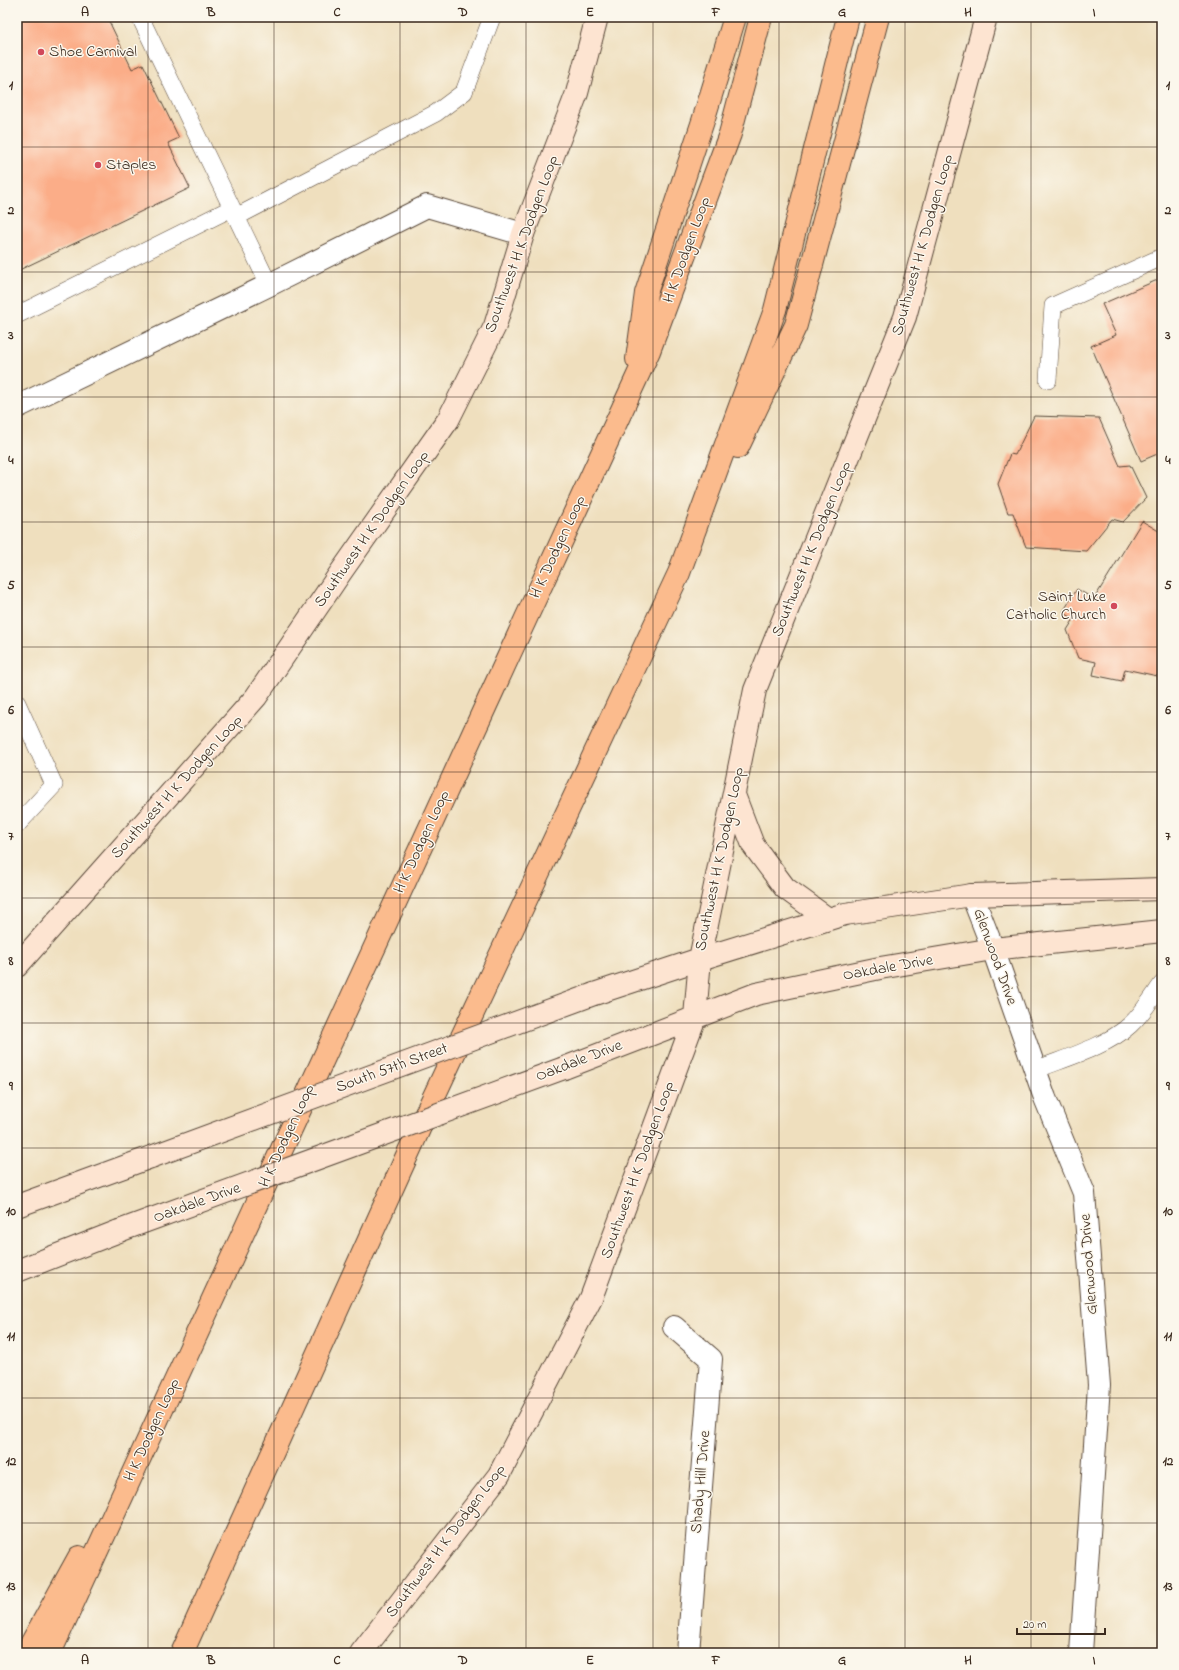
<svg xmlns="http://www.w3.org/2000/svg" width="1179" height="1670" viewBox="0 0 1179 1670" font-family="'Indie Flower',sans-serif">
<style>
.building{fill:#fbad88}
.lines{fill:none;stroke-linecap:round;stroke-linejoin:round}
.service-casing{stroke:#564536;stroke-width:18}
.minor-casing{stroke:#564536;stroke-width:24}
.secondary-casing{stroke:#564536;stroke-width:24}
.motorway-casing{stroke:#564536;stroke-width:24}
.service{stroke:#fff;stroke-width:17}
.minor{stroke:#fff;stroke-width:22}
.secondary{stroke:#fde4d1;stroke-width:22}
.motorway{stroke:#fbbb8d;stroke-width:22}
.secondary-bridge-casing{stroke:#564536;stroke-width:24;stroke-linecap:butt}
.secondary-bridge{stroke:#fde4d1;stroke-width:22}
.grid{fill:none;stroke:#3b2a1e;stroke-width:1;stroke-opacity:0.55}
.poi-dot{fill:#d1495b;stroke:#fbf7ec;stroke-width:1.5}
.labels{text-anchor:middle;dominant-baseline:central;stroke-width:3;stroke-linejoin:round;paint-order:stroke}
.poi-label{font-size:16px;fill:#3b2a1e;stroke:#fbf7ec;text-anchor:start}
.street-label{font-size:16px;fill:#3b2a1e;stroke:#fbf7ec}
.neatline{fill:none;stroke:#3b2a1e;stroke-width:1.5}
.grid-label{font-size:13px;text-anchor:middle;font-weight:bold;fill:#3b2a1e}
</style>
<rect width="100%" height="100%" fill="#fbf7ec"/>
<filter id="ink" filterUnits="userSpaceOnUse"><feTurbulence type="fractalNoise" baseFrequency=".025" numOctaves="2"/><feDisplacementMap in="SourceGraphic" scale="8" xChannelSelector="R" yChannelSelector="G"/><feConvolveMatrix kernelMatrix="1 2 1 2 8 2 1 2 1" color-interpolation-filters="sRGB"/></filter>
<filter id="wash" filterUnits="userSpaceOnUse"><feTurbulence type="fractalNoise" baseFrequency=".012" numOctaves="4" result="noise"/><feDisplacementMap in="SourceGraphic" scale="16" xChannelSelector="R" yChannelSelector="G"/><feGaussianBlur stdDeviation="0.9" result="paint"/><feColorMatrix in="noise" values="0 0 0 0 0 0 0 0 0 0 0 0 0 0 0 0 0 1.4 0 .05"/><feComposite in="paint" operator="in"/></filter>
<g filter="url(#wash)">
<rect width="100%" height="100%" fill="#efdfbe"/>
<g id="blocks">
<!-- building -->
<path class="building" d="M17,17H107L132,69L143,64L179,138L168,143L190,188L17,271Z
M1162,278V452L1141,461L1091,346L1116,335L1102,304Z
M1034,416L1099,418L1120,466L1130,465L1146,498L1123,522L1112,519L1086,551L1026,547L1013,513H1008L998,484L1010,454L1015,455Z
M1142,521L1162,533V677L1125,669L1122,681L1093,675L1096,662L1078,658L1067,630L1074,619L1063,612L1077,589L1094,599Z"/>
</g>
</g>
<g filter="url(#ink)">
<use href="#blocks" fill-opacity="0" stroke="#564536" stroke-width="1"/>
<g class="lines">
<!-- service casing -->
<g class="service-casing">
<path id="service" d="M140,17L269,285
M236,217L436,113L464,92L492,17
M17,315L232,208
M1048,380L1053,306L1162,257
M17,703L54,785L17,825
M1035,1070C1065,1058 1106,1047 1130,1025C1143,1013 1152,998 1162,984"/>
</g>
<!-- minor casing -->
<g class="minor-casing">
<path id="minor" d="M17,407L269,285L427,206L523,234
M972,895L993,949L1045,1098L1084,1193L1099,1385L1081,1653
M674,1327L711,1359L688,1653"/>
</g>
<!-- secondary casing -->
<g class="secondary-casing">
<path id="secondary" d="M734,795L753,845L785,888L828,919
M17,966L256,697L341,572L448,420L495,326L523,234L577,93L597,17
M594,994L700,959L845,914L972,895L1162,889
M564,1068L756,994L880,968L993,949L1162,931
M17,1206L151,1157
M17,1271L119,1231
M361,1653L499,1475L591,1298L695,1017L700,959L755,690L905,317L986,17"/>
</g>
<!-- motorway casing -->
<g class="motorway-casing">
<path id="motorway" d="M637,359L646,293L703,121L735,17
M738,447L796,325L878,17
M26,1653L79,1557
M50,1653L649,351L730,134L761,17
M182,1653L429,1107L679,573L775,310L848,17"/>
</g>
<!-- service -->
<use href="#service" class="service"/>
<!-- minor -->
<use href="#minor" class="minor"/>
<!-- secondary -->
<use href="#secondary" class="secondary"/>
<!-- motorway -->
<use href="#motorway" class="motorway"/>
<!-- secondary-bridge casing -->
<g class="secondary-bridge-casing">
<path id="secondary-bridge" d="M151,1157L594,994
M119,1231L564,1068"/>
</g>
<!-- secondary-bridge -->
<use href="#secondary-bridge" class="secondary-bridge"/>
</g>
</g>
<!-- grid -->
<path class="grid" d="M148,17V1653M274,17V1653M400,17V1653M526,17V1653M653,17V1653M779,17V1653M905,17V1653M1031,17V1653M17,147H1162M17,272H1162M17,397H1162M17,522H1162M17,647H1162M17,772H1162M17,898H1162M17,1023H1162M17,1148H1162M17,1273H1162M17,1398H1162M17,1523H1162"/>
<!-- markers -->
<g class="poi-dot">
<circle cx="41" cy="52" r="4"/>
<circle cx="98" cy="165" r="4"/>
<circle cx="1114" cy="606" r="4"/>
</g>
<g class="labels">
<!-- poi labels -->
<g class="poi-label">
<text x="49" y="52">Shoe Carnival</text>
<text x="106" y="165">Staples</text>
<text x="1106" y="597" text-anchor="end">Saint Luke<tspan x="1106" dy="18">Catholic Church</tspan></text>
</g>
<!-- street labels -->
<g class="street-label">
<text transform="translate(522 244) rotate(-70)">Southwest H K Dodgen Loop</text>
<text transform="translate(923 245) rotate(-74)">Southwest H K Dodgen Loop</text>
<text transform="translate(687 250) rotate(-70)">H K Dodgen Loop</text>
<text transform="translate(372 529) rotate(-55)">Southwest H K Dodgen Loop</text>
<text transform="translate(558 547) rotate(-65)">H K Dodgen Loop</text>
<text transform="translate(812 549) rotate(-68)">Southwest H K Dodgen Loop</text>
<text transform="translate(177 787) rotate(-48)">Southwest H K Dodgen Loop</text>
<text transform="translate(422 842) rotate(-65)">H K Dodgen Loop</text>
<text transform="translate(720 859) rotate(-78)">Southwest H K Dodgen Loop</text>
<text transform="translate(995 957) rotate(70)">Glenwood Drive</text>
<text transform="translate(888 968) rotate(-10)">Oakdale Drive</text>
<text transform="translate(579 1061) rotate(-21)">Oakdale Drive</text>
<text transform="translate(392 1068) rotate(-20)">South 57th Street</text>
<text transform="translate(287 1136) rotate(-65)">H K Dodgen Loop</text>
<text transform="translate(638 1170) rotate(-70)">Southwest H K Dodgen Loop</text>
<text transform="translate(197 1203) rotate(-20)">Oakdale Drive</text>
<text transform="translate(1089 1264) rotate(-94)">Glenwood Drive</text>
<text transform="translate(152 1430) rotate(-65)">H K Dodgen Loop</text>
<text transform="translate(701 1482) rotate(-85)">Shady Hill Drive</text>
<text transform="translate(446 1541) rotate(-53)">Southwest H K Dodgen Loop</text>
</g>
</g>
<!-- margin -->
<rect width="1179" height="1670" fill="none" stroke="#fbf7ec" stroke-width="44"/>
<!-- scale -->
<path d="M1017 1628v6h88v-6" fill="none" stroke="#3b2a1e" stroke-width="2"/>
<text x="1023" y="1628" font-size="12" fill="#3b2a1e" stroke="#fbf7ec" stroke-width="3" paint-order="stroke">20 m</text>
<rect x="22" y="22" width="1135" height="1626" class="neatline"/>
<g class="grid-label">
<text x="85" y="16">A</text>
<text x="211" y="16">B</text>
<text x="337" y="16">C</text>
<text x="463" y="16">D</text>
<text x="590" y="16">E</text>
<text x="716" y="16">F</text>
<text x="842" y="16">G</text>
<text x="968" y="16">H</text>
<text x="1094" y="16">I</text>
<text x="11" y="89">1</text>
<text x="1168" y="89">1</text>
<text x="11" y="214">2</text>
<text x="1168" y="214">2</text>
<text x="11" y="339">3</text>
<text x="1168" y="339">3</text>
<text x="11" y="464">4</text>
<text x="1168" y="464">4</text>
<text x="11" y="589">5</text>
<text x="1168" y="589">5</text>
<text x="11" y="714">6</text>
<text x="1168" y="714">6</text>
<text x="11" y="840">7</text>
<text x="1168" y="840">7</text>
<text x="11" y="965">8</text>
<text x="1168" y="965">8</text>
<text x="11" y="1090">9</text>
<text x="1168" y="1090">9</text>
<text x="11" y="1215">10</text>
<text x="1168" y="1215">10</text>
<text x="11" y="1340">11</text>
<text x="1168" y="1340">11</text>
<text x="11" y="1465">12</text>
<text x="1168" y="1465">12</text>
<text x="11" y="1590">13</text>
<text x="1168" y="1590">13</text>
<text x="85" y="1664">A</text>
<text x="211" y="1664">B</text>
<text x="337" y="1664">C</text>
<text x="463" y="1664">D</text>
<text x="590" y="1664">E</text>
<text x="716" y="1664">F</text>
<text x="842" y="1664">G</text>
<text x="968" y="1664">H</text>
<text x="1094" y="1664">I</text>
</g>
</svg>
